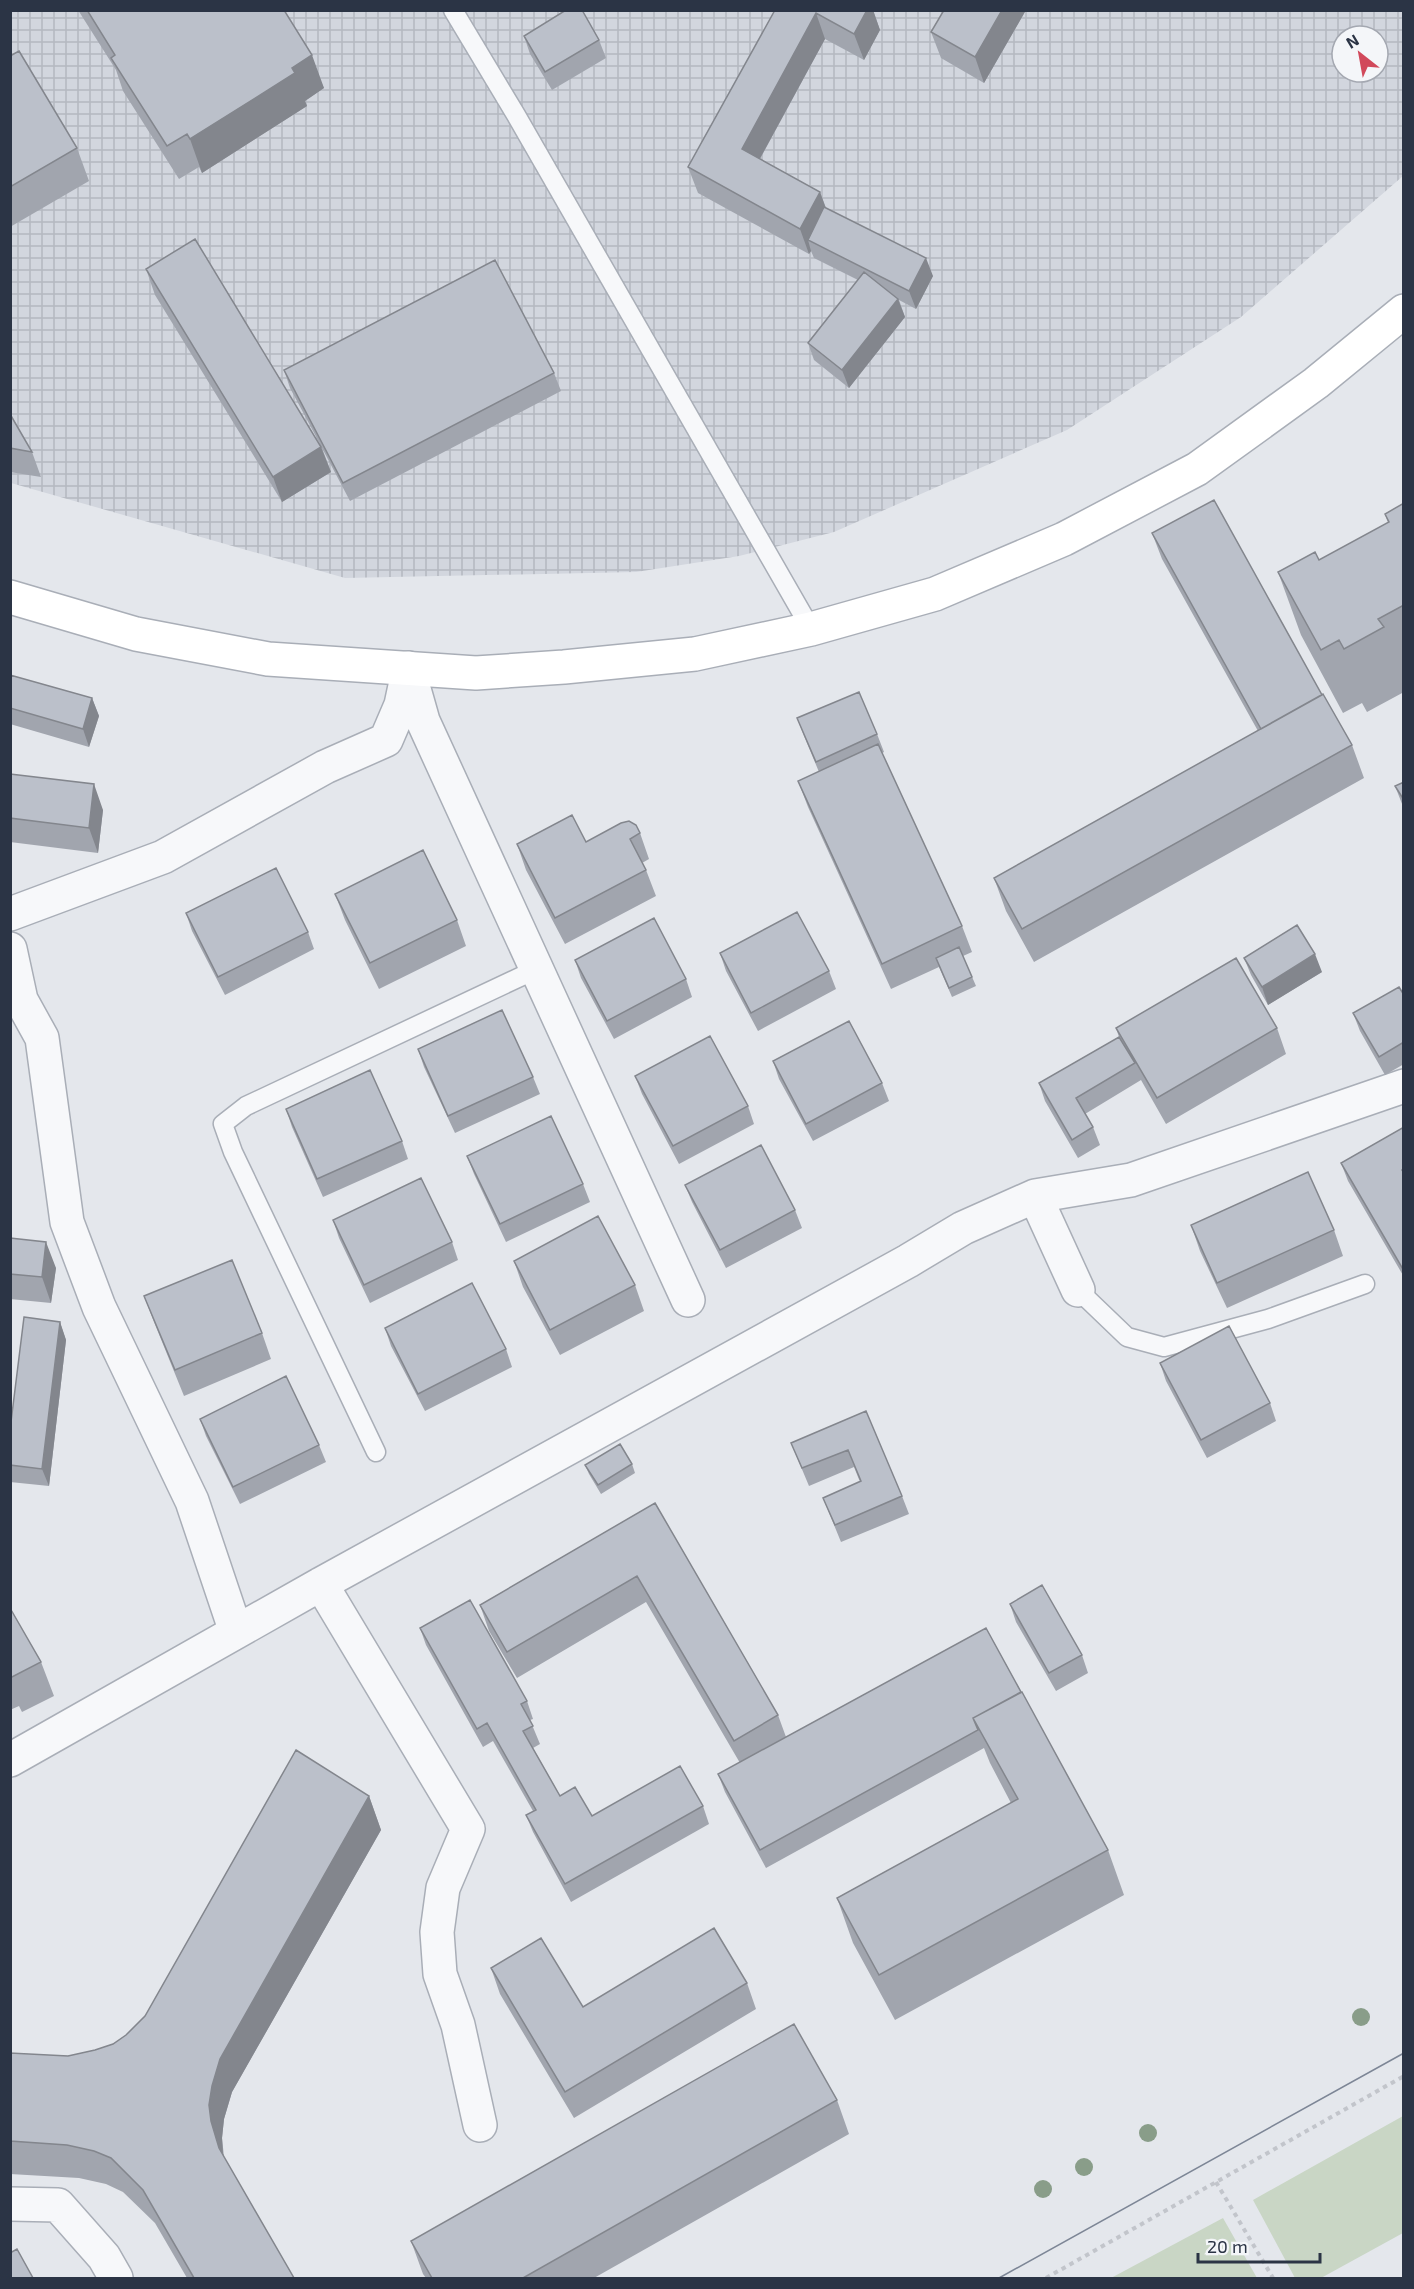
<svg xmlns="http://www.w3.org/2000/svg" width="1414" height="2289" viewBox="0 0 1414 2289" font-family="'Exo 2',sans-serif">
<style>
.industrial{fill:url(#industrial-grid);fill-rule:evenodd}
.green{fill:#c9d6c5}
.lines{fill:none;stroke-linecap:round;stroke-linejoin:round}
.lane-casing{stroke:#a9aeb7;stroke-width:21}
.street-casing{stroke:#a9aeb7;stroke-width:36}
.secondary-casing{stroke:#a9aeb7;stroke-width:36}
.path{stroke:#c2c5cb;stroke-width:4;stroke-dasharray:4.5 4.5;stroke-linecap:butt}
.lane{stroke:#f7f8fa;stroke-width:18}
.street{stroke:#f7f8fa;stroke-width:33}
.secondary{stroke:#fff;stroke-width:33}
.tram{stroke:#7d8696;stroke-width:1.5}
.tree{fill:#899d89}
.wall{fill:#a1a5ae}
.shaded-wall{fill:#83868d}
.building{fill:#bbc0ca;stroke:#83868d;stroke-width:1.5}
</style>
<defs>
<pattern id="industrial-grid" width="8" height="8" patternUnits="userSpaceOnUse" patternTransform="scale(1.5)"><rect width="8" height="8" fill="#d2d6de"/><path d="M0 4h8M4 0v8" fill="none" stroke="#b4b8c0"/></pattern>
</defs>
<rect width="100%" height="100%" fill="#e4e7ec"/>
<!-- industrial -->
<path class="industrial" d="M10,11H1403V176L1241,317L1067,430L834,532L739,556L636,572L345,578L11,483ZM1342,36H1378V72H1342Z"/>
<!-- green -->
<path class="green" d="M1403,2116V2233L1321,2278H1295L1253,2200Z
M1223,2218L1257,2278H1111Z"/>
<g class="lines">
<!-- lane casing -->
<g class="lane-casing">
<path id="lane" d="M453,10L516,115L811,629
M1078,1290L1127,1337L1164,1347L1268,1319L1365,1284
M376,1452L233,1152L223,1124L246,1106L537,969"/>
</g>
<!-- street casing -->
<g class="street-casing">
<path id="street" d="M408,668L423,721L688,1300
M10,914L163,857L325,767L386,740L401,705L408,672
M10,949L21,1000L42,1038L67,1222L99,1307L192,1501L236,1632
M1035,1196L1078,1290
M321,1584L468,1829L443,1888L437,1932L440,1974L458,2025L480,2125
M10,1760L321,1584L908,1261L963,1228L1035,1196L1131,1180L1404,1086
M10,2204L58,2205L104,2257L116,2278"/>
</g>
<!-- secondary casing -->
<g class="secondary-casing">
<path id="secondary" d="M10,597L136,634L268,659L476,673L564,667L695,654L811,629L935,594L1064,539L1197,469L1316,383L1404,311"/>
</g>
<!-- path -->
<path class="path" d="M1216,2182L1273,2278
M1046,2278L1404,2076"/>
<!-- lane -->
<use href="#lane" class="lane"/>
<!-- street -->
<use href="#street" class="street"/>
<!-- secondary -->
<use href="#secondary" class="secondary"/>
<!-- tram -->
<path class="tram" d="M999,2278L1404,2053"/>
</g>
<!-- trees -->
<g class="tree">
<circle cx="1361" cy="2017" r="9"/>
<circle cx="1148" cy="2133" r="9"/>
<circle cx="1084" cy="2167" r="9"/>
<circle cx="1043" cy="2189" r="9"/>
</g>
<!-- wall -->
<path class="wall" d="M78,10H284L324,88L305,101L307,106L202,173L199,167L179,179L123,91L116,70Z
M775,10H873L880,30L864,60L825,39L760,159L820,192L826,208L933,276L916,309L899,300L905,317L849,388L814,360L808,343L858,280L814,258L811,251L809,254L698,193L688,167Z
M944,10H1026L984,83L941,58L931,32Z
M524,36L599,40L606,58L552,90L530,54Z
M10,56L77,148L89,181L10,227Z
M146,269L320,444L290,388L284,370L554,373L561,391L350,501L322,448L331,472L282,502L155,295Z
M10,414L32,452L41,477L10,472Z
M1404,503V692L1367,712L1362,703L1343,713L1301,635L1278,572L1319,560L1388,523L1385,514Z
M1152,533L1322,695L1352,745L1364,778L1034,962L1006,911L994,878L1258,731L1162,559Z
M10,675L92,698L99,716L89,747L10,724Z
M797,718L877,734L884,752L882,753L962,926L972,952L963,956L976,986L952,997L939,967L891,989L808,807L798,781L819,772L804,736Z
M10,774L103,810L98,853L10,842Z
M1404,782V809L1395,786Z
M640,833L649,859L642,863L646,870L656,896L565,944L526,870L517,844L586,842Z
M335,894L457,920L466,946L379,989L345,920Z
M186,913L308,932L314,949L225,995L192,931Z
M720,953L829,971L836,989L758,1031L726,971Z
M1244,958L1322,972L1268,1005L1251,975Z
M575,960L686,979L692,997L614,1039L581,978Z
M1404,995V1064L1385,1075L1360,1031L1353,1013Z
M1116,1028H1277L1286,1054L1166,1124L1141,1080L1085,1114L1093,1127L1100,1145L1078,1158L1045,1101L1039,1083L1119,1037Z
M418,1049L533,1077L540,1094L455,1133L424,1067Z
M773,1061L882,1083L889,1101L813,1141L779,1079Z
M635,1076L748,1106L754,1124L679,1164L642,1094Z
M286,1109L402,1141L408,1159L323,1197L292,1127Z
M1404,1127V1277L1348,1181L1341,1163Z
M467,1156L583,1184L590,1202L506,1242L474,1174Z
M685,1185L795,1210L802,1228L726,1268L692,1202Z
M333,1220L452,1242L458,1260L370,1303L339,1238Z
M1191,1225L1334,1230L1343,1256L1227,1308L1200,1251Z
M10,1238L56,1268L51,1303L10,1299Z
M514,1261L635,1285L644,1311L560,1355L523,1287Z
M144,1296L262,1333L271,1359L184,1396L154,1322Z
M60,1322L66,1340L49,1486L10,1482V1422L11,1424Z
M385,1328L506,1349L512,1367L425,1411L391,1346Z
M1160,1363L1270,1403L1276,1421L1207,1458L1166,1381Z
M866,1411L902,1496L909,1514L841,1542L823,1498L860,1482L854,1467L809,1486L791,1443Z
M200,1419L319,1445L326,1462L240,1504L206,1436Z
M632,1464L635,1473L601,1494L589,1474L585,1465Z
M655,1503L778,1715L786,1737L986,1628L1108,1850L1124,1895L895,2020L853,1943L837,1898L1011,1803L990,1763L984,1748L766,1868L725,1792L718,1774L740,1763L646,1602L517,1678L489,1631L480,1605Z
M1010,1604L1082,1655L1088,1673L1056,1691L1016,1622Z
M10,1608L41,1662L54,1696L22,1712L19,1706L10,1710Z
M420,1628L527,1701L533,1719L530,1720L540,1744L533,1748L560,1796L592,1816L703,1806L709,1824L571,1902L533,1832L526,1815L533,1811L493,1741L483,1747L426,1645Z
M369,1796L381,1830L232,2092L224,2119L222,2138L224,2157L294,2278H187L155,2223L123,2192L106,2184L79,2178L10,2174V2053L68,2056L95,2050L113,2044L126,2035Z
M491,1968L583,2007L747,1983L756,2009L574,2118L500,1994Z
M837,2100L849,2134L594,2278H426L423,2274L411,2241Z"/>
<!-- shaded-wall -->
<path class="shaded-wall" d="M867,10H873L880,30L864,60L854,34Z
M1002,10H1026L984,83L975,57Z
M816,13L825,39L751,175L742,149Z
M312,55L324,88L305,101L307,106L202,173L190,139L292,68Z
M820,192L829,217L808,240L811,251L809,254L800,229Z
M926,258L933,276L916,309L909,291Z
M898,299L905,317L849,388L842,370Z
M321,447L331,472L282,502L273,477Z
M92,698L99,716L89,747L83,729Z
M94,784L103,810L98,853L89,828Z
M1315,954L1322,972L1268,1005L1262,987Z
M46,1242L56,1268L51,1303L42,1277Z
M60,1322L66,1340L49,1486L42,1469Z
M369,1796L381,1830L232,2092L224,2119L222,2138L223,2154L231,2181L219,2148L211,2121L209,2105L212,2086L220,2059Z"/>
<!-- building -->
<path class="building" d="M87,10H284L312,55L292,68L295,73L190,139L187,134L167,146L111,58L115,55Z
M566,10H582L599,40L545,72L524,36Z
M775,10H867L854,34L816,13L742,149L820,192L800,229L688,167Z
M944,10H1002L975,57L931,32Z
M19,51L77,148L10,187V56Z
M824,207L926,258L909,291L808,240Z
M195,239L321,447L273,477L146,269Z
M495,260L554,373L343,483L284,370Z
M864,272L898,299L842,370L808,343Z
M10,414L32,452L10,448Z
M1214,500L1322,695L1261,729L1152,533Z
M1404,503V605L1378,619L1384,627L1344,649L1339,640L1321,650L1278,572L1315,552L1319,560L1389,522L1385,514Z
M10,675L92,698L83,729L10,708Z
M859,692L877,734L816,762L797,718Z
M1323,694L1352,745L1022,929L994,878Z
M878,744L962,926L882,964L798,781Z
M10,774L94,784L89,828L10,818Z
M1404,782V800L1395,786Z
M572,815L586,842L621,823L629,821L636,825L640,833L630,839L646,870L555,918L517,844Z
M423,850L457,920L370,963L335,894Z
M276,868L308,932L218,977L186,913Z
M797,912L829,971L751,1013L720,953Z
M654,918L686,979L607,1021L575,960Z
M1297,925L1315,954L1262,987L1244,958Z
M959,947L972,977L949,988L936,958Z
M1236,958L1277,1028L1157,1098L1116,1028Z
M1399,987L1404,995V1042L1379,1057L1353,1013Z
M502,1010L533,1077L448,1116L418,1049Z
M849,1021L882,1083L806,1124L773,1061Z
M710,1036L748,1106L673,1146L635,1076Z
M1119,1037L1135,1063L1076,1098L1093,1127L1072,1140L1039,1083Z
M370,1070L402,1141L317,1179L286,1109Z
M551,1116L583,1184L500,1224L467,1156Z
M1404,1127V1169L1402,1170L1404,1173V1271L1341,1163Z
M761,1145L795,1210L720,1250L685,1185Z
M1308,1172L1334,1230L1217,1283L1191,1225Z
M421,1178L452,1242L364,1285L333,1220Z
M598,1216L635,1285L550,1330L514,1261Z
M10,1238L46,1242L42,1277L10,1274Z
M232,1260L262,1333L175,1370L144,1296Z
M472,1283L506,1349L418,1394L385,1328Z
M24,1317L60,1322L42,1469L10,1465V1430Z
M1229,1326L1270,1403L1201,1440L1160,1363Z
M286,1376L319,1445L233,1487L200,1419Z
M866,1411L902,1496L835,1525L823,1498L861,1481L848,1450L802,1468L791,1443Z
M620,1444L632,1464L598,1485L585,1465Z
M655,1503L778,1715L734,1741L637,1576L507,1652L480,1605Z
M1042,1585L1082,1655L1049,1673L1010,1604Z
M470,1600L527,1701L521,1704L533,1726L523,1731L560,1796L575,1787L592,1816L680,1766L703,1806L565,1884L526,1815L536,1810L487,1723L477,1729L420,1628Z
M10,1608L41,1662L10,1678Z
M986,1628L1021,1692L973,1718L978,1730L760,1850L718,1774Z
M1022,1692L1108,1850L879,1975L837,1898L1018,1799L973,1718Z
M296,1750L369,1796L220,2059L212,2086L209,2105L211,2121L219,2148L294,2278H194L143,2190L111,2158L94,2151L67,2145L10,2141V2053L68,2056L95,2050L113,2044L126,2035L145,2016Z
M714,1928L747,1983L565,2092L491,1968L541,1938L583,2007Z
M794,2024L837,2100L523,2278H432L411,2241Z
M17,2249L33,2278H10V2253Z"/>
<!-- border -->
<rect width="1414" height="2289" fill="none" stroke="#2b3445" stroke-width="24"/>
<!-- north arrow -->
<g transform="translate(1360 54) rotate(329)"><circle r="28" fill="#f4f6f9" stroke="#a4a8b1" stroke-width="1.5"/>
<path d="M0-4.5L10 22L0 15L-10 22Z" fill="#d1495b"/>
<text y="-9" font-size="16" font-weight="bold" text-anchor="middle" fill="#2b3445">N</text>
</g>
<!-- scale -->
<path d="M1198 2253v9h122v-9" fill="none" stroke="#2b3445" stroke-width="3"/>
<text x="1207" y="2253" font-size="18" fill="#2b3445" stroke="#f4f6f9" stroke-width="4.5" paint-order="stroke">20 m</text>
</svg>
